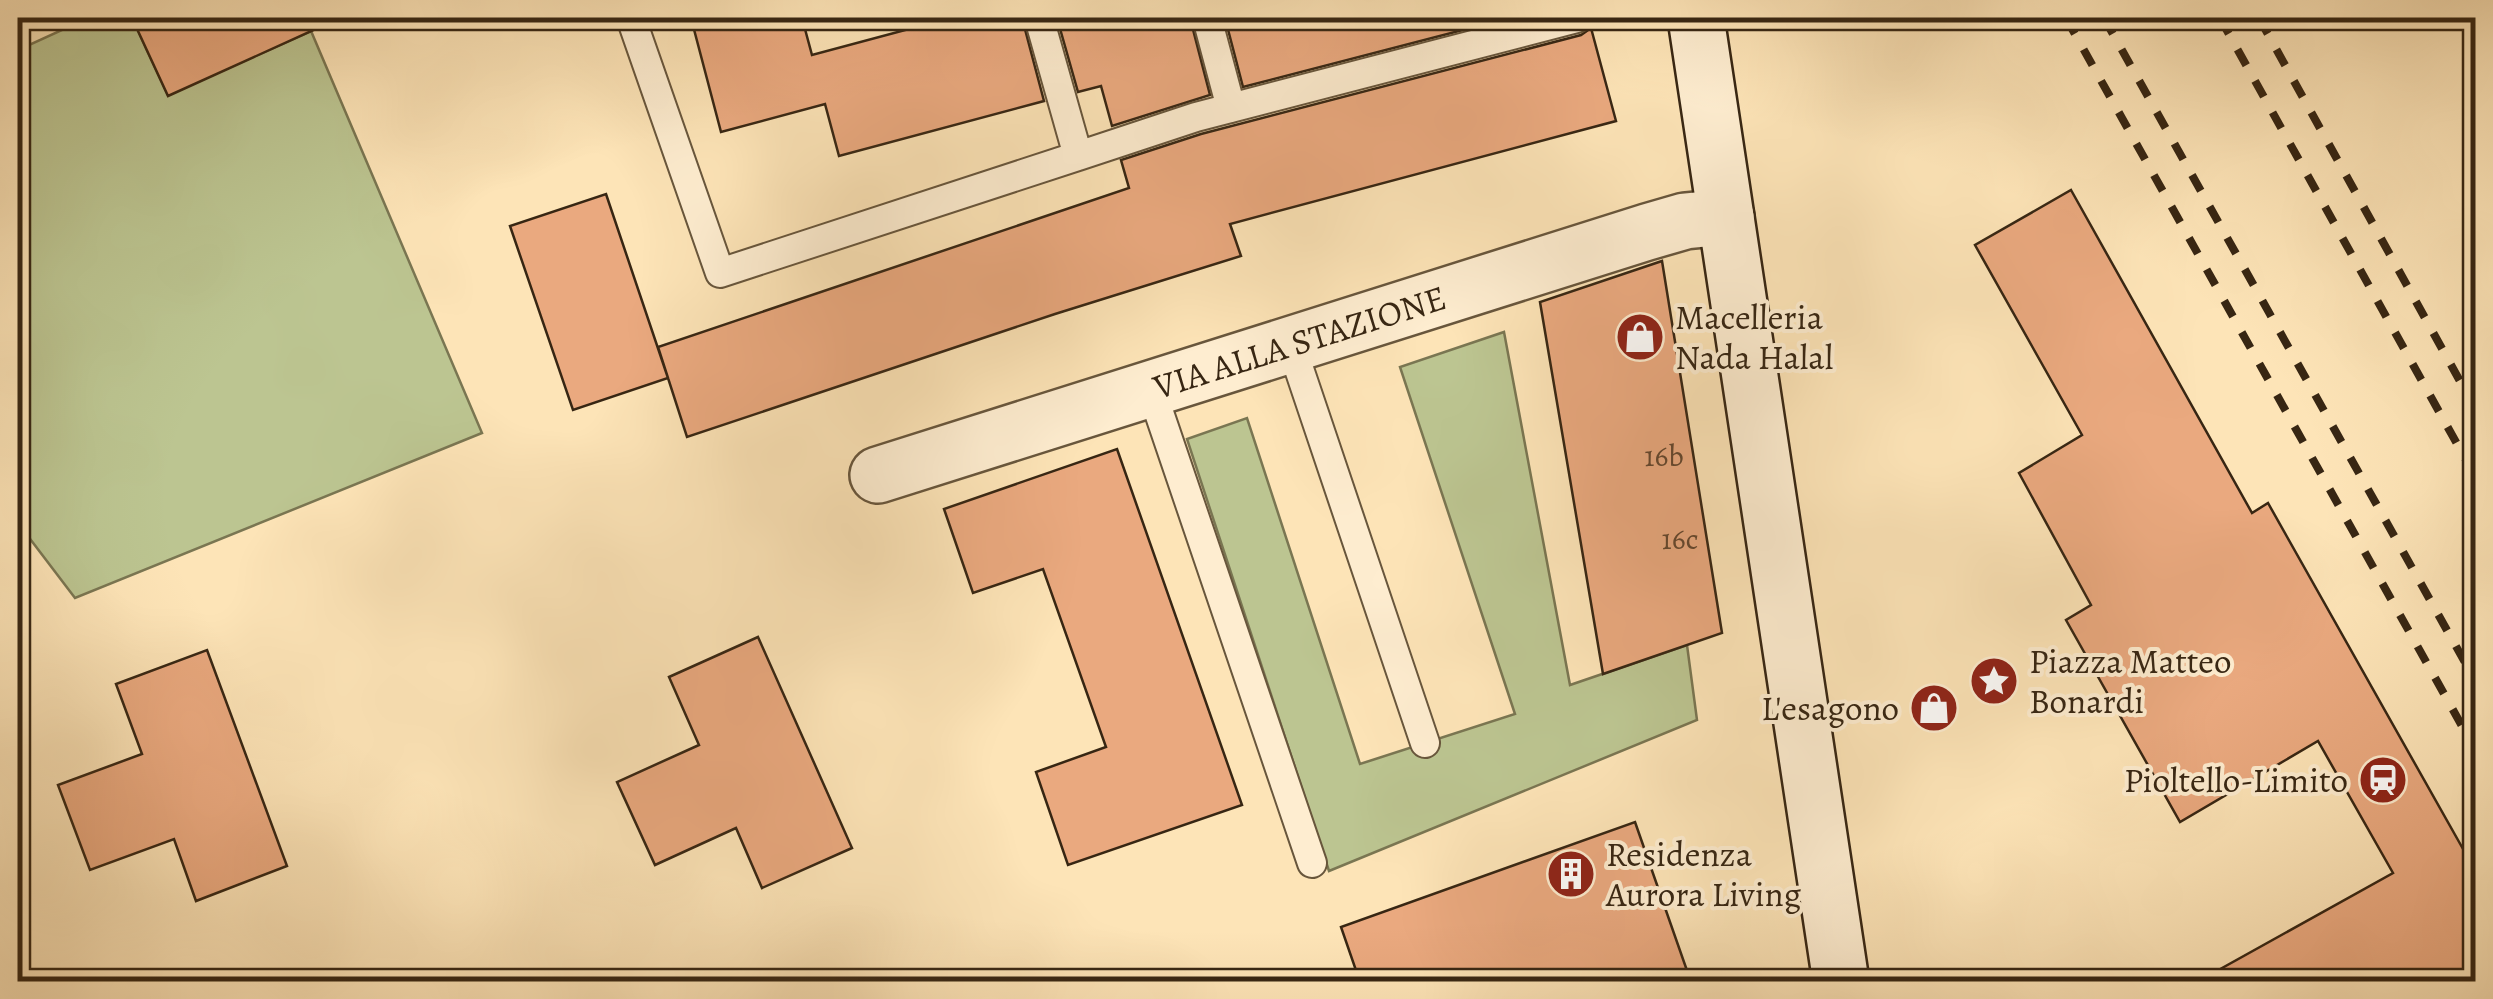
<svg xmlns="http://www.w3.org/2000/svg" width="2493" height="999" viewBox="0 0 2493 999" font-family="Alegreya,serif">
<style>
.green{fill:#bcc591;stroke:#7a7652;stroke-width:2.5}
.building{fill:#eaa97f;stroke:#372613;stroke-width:2.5}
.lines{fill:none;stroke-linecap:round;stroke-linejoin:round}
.lane-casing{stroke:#68563c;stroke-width:32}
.street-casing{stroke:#68563c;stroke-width:60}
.secondary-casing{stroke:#372613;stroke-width:60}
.lane{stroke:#feedd0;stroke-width:28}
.street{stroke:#feedd0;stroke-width:55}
.secondary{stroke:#feedd0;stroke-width:55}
.rail{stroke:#372613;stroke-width:8;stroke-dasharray:18 18;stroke-linecap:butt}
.labels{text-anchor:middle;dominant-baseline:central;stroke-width:8;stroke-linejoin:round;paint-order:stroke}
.number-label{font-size:30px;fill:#64472e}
.poi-label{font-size:35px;fill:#372613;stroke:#feedd0;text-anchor:start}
.street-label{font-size:35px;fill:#372613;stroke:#feedd0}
</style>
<rect width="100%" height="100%" fill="#fde4b7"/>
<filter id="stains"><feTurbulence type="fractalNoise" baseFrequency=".002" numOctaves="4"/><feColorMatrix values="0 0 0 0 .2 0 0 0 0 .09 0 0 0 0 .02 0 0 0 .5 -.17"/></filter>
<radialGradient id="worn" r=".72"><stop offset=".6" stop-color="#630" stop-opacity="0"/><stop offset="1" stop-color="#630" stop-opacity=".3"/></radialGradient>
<!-- green -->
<path class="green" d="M88,18H132L168,95L311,31L482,433L75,598L18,523V50Z
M1504,332L1570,685L1687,645L1697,720L1329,871L1187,439L1247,418L1360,764L1515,714L1400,367Z"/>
<!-- building -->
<path class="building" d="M132,18H340L168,96Z
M691,18H802L812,55L950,18H1022L1044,101L839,156L825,104L721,132Z
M1057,18H1190L1210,95L1112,126L1101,86L1078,92Z
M1225,18H1509L1243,87Z
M1591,28L1616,121L1230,224L1241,256L1055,314L687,437L658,347L1129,188L1121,160L1201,134L1581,35Z
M2071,190L2252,513L2268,503L2476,872V982H2197L2393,873L2318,741L2180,822L2066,620L2091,605L2019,473L2082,435L1975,245Z
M606,194L668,378L573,410L510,226Z
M1662,261L1722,633L1603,674L1540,302Z
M1117,449L1242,805L1068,865L1036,772L1106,747L1043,569L973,593L944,509Z
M758,637L852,848L762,888L736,828L655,865L617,782L699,745L669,677Z
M207,650L287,866L196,901L174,839L90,870L58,785L142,754L116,684Z
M1635,822L1691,982H1360L1341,927Z"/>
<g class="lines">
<!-- lane casing -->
<g class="lane-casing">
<path id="lane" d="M631,18L720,273L1078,156L1039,18
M1207,18L1231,108
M1078,156L1196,117L1577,18
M1291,345L1425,743
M1151,389L1312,863"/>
</g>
<!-- street casing -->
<g class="street-casing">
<g id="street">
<path id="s1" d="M878,475L1647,232L1685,221L1726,217"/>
</g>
</g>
<!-- secondary casing -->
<g class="secondary-casing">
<path id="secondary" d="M1696,18L1841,982"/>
</g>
<!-- lane -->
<use href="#lane" class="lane"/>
<!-- street -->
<use href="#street" class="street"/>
<!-- secondary -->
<use href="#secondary" class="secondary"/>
<!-- rail -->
<path class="rail" d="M2066,18L2476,751
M2104,18L2476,682
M2220,18L2476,478
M2259,18L2476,410"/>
</g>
<!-- icons -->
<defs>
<g id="shop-disc" transform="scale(2.5)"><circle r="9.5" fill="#8f2418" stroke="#feedd0"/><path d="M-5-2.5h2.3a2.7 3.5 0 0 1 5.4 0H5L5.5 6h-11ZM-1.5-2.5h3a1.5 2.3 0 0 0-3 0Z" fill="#fff"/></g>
<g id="sight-disc" transform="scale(2.5)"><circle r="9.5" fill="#8f2418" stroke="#feedd0"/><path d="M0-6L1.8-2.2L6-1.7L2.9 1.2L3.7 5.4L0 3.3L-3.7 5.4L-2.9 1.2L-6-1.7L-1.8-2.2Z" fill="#fff"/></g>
<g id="station-disc" transform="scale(2.5)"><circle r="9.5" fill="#8f2418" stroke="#feedd0"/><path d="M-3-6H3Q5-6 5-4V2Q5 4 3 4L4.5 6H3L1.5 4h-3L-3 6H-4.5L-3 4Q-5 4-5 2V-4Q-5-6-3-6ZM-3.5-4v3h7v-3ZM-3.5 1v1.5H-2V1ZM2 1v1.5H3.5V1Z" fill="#fff"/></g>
<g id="building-disc" transform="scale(2.5)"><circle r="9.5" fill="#8f2418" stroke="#feedd0"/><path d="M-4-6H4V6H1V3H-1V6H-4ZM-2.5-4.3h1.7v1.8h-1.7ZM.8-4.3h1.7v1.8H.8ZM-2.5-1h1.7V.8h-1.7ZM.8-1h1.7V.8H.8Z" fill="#fff"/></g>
</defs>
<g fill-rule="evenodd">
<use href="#shop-disc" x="1640" y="337"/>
<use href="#sight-disc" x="1994" y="681"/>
<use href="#shop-disc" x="1934" y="708"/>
<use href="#station-disc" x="2383" y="780"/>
<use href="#building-disc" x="1571" y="874"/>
</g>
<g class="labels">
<!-- number labels -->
<g class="number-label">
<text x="1664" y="456">16b</text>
<text x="1680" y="539">16c</text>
</g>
<!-- poi labels -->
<g class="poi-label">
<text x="1675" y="317">Macelleria<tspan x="1675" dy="40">Nada Halal</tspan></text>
<text x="2029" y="661">Piazza Matteo<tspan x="2029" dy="40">Bonardi</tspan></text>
<text x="1899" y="708" text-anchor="end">L'esagono</text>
<text x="2348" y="780" text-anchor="end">Pioltello-Limito</text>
<text x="1606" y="854">Residenza<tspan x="1606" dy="40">Aurora Living</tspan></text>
</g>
<!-- street labels -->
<g class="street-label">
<text stroke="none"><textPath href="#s1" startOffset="442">VIA ALLA STAZIONE</textPath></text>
</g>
</g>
<!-- margin -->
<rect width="2493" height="999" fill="none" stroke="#fde4b7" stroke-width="60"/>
<rect x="20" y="20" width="2453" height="959" fill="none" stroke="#372613" stroke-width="5"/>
<rect x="30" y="30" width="2433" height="939" fill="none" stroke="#372613" stroke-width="2.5"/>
<rect width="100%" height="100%" filter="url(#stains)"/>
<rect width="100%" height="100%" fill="url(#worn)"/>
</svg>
